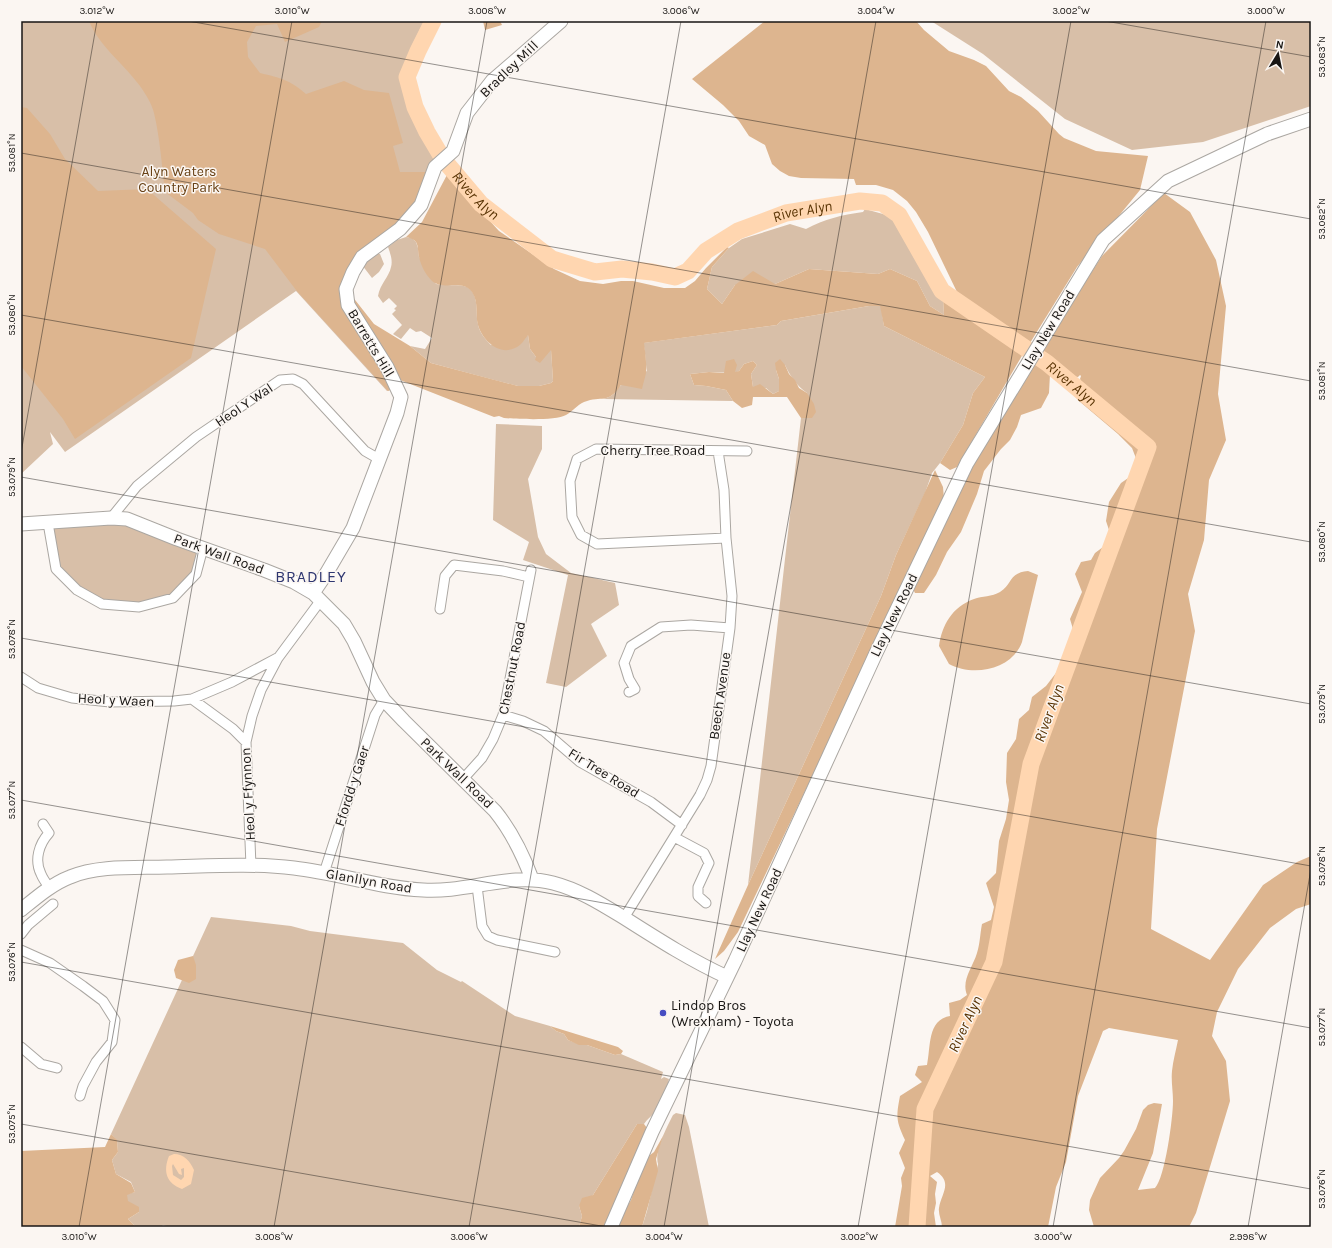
<svg xmlns="http://www.w3.org/2000/svg" width="1332" height="1248" viewBox="0 0 1332 1248" font-family="Karla,sans-serif">
<style>
.green{fill:#d8bfa8}
.forest{fill:#ddb58f;fill-rule:evenodd}
.water{fill:#ffd6b0;fill-rule:evenodd}
.lines{fill:none;stroke-linecap:round;stroke-linejoin:round}
.river{stroke:#ffd6b0;stroke-width:17}
.street-casing{stroke:#aba7a2;stroke-width:11}
.secondary-casing{stroke:#aba7a2;stroke-width:15}
.street{stroke:#fff;stroke-width:9}
.secondary{stroke:#fff;stroke-width:13}
.ticks{fill:none;stroke:#181614;stroke-width:1;stroke-opacity:0.45}
.poi-dot{fill:#464dc2;stroke:#fbf6f2;stroke-width:1.5}
.labels{text-anchor:middle;dominant-baseline:central;stroke-width:3;stroke-linejoin:round;paint-order:stroke}
.street-label{font-size:14px;fill:#181614;stroke:#fbf6f2}
.park-label{font-size:14px;fill:#684115;stroke:#fbf6f2}
.poi-label{font-size:14px;fill:#181614;stroke:#fbf6f2;text-anchor:start}
.water-label{font-size:15px;font-style:italic;fill:#5a3404;stroke:#fbf6f2}
.quarter-label{font-size:16px;letter-spacing:1px;fill:#2f3771;stroke:#fbf6f2}
.neatline{fill:none;stroke:#181614;stroke-width:1.5}
.ticks-label{font-size:10px;text-anchor:middle;fill:#181614}
</style>
<rect width="100%" height="100%" fill="#fbf6f2"/>
<!-- green -->
<path class="green" d="M21,21H433L418,51L407,77L415,107L427,132L443,159L360,256L340,288L395,388L387,391L296,291L65,452L50,432L53,444L21,474Z
M931,21H1311V106L1203,142L1132,150L1065,119L983,54Z
M865,209L890,216L904,234L916,258L922,262L943,299L944,315L930,306L917,281L890,269L878,274L809,269L775,284L735,285L722,304L707,289L712,267L729,248L742,239L790,224L806,229C825,219 841,215 863,212Z
M406,237L412,238L416,242L418,248L419,257L436,284C444,286 460,284 467,287C480,294 475,313 478,324C479,332 485,339 491,345L528,335L530,349L536,357L551,349L553,381L551,383L539,386H518L498,381L431,363L410,346L425,349L432,338L421,331L416,332L410,328L401,339L393,334L402,325L392,314L396,310L394,309L397,306L389,298L383,303L378,296C380,284 389,277 391,267C393,260 390,253 388,247L397,240Z
M372,254H380L384,264L379,272L372,278L362,265Z
M869,306H881L884,326L985,377L973,393L963,425L940,463L932,473L925,493L896,555L881,596L748,885L801,418H812L807,393C797,386 790,376 785,365L776,370L779,379V391L773,394L766,388L753,387L751,374L757,365L753,361L744,364L739,371L735,373L709,372L690,374L694,385L706,386L726,390L733,401L603,399C618,395 614,390 623,384C631,379 639,375 647,371C645,362 646,352 643,343L777,325L781,321Z
M496,424L542,426V449L528,479L538,537L546,554L571,573L615,583L619,605L591,624L607,656L566,687L546,683L568,575L523,560L529,542L493,520Z
M111,518L203,548L196,574L173,598L139,607L102,604L56,569L48,523Z
M211,917L291,926L310,931L403,943L437,970L461,982L462,981L515,1016L550,1026L556,1031L564,1034L568,1040L579,1044L587,1045L615,1055L621,1054L663,1072L661,1079L664,1077L669,1079C667,1089 661,1104 655,1112C651,1117 647,1119 644,1124H637L593,1195L579,1206L582,1216L579,1227H170L163,1225L161,1227H136L128,1219L139,1212L127,1201V1194L135,1192L131,1182L116,1174L112,1160L118,1152L117,1141L111,1134Z
M676,1113L685,1115L689,1127L709,1227H642L647,1211L658,1164C654,1151 667,1127 673,1115Z"/>
<!-- forest -->
<path class="forest" d="M89,21H322L319,27L285,42L277,24L256,26L247,42L248,57L260,73C281,78 290,80 306,94L344,81L364,90L389,93L403,143L393,146L400,172H430L419,204L360,256L340,288L395,388L388,391L296,290L265,249L219,234L198,220L193,213L165,192C162,167 160,138 154,113C152,104 145,93 140,86C124,64 99,46 89,21Z
M483,21H500L502,25L485,30Z
M765,21H916L924,30L949,51L974,60L986,66L1009,91L1021,97L1038,111L1059,134L1064,138L1096,151L1148,156L1140,190L1077,267L1030,343L996,321L984,315L957,292L928,232L916,212L907,201L893,190L876,185H856L854,179L801,178L789,176L780,171L772,164L765,145L749,136L739,121L723,105L692,79Z
M21,107L27,108L50,134L65,159L98,191L147,189L216,249L191,358L75,439L63,419L21,366Z
M448,173L469,198L499,231L554,269L580,281L603,284L621,281H633L664,288H685L695,281L706,268L727,247L729,248L712,267L707,289L722,304L735,285L753,271L775,284L809,269L878,274L890,269L917,281L930,306L944,315L943,299L1023,354L957,467L950,470L940,463L963,425L973,393L985,377L884,326L880,306H869L781,321L777,325L644,343C645,350 647,366 646,373C645,378 643,384 642,389L621,385C608,405 602,395 584,402C577,405 573,411 566,415C556,421 517,419 504,418L499,416L494,417L395,378L351,304L352,296L374,324L410,346L431,363L518,386H539L551,383L553,381L551,350L540,363L535,360L536,357L530,349L528,335C524,340 521,346 515,348C499,356 482,340 478,325C475,315 479,302 472,292C463,279 443,291 432,281C426,275 421,266 419,257C417,246 420,240 406,237L422,222Z
M1164,193L1190,212L1216,260L1226,306L1218,394L1226,440L1209,480L1204,540L1188,594L1195,631L1157,829L1151,929L1210,960L1263,885L1297,862L1311,856V904L1296,909L1270,928L1238,969L1217,1012L1212,1036L1226,1061L1230,1101L1196,1213L1189,1227H1094L1089,1210L1090,1200L1100,1178L1119,1158L1124,1151L1136,1129L1143,1110L1148,1105L1154,1103L1162,1104L1153,1153L1138,1190L1155,1188C1165,1178 1173,1118 1173,1101C1173,1091 1171,1081 1172,1071C1173,1061 1176,1050 1178,1040L1109,1028L1103,1031L1078,1096L1066,1162L1056,1187L1048,1227H942C942,1221 938,1214 939,1208C941,1194 953,1183 937,1172L930,1176L937,1182L935,1194L936,1203L934,1213L936,1227H895L902,1186L901,1178L905,1168L899,1153L905,1140C896,1121 896,1117 900,1096L922,1082L915,1075L918,1066L927,1065C931,1047 927,1020 950,1016L949,1003L960,1000L967,995C961,980 973,967 977,953C980,944 980,934 982,924L991,920L994,907L986,883L996,873L999,841L1006,819L1009,800L1006,782L1007,753L1016,739L1019,719L1029,710L1032,697L1046,686L1066,660L1075,636L1070,619L1082,592L1075,574L1081,562L1091,560L1095,553L1107,544L1109,530L1106,521L1109,502L1121,483L1134,474L1137,461L1132,448L1118,434L1079,401L1064,384L1050,374L1049,393L1041,408L1021,415L1017,427L1010,440L1001,449L984,471L977,494L961,532L947,552L936,575L924,593H915L912,587L969,470L1041,350L1102,256ZM1062,373L1068,376L1078,377L1080,375L1081,376L1080,379C1084,388 1092,393 1099,398L1091,396L1065,382Z
M734,359L737,365L735,372L739,371L744,364L753,361L757,365L751,374L753,387L760,384L773,394L779,391V379L776,370L775,363L780,359L785,365L789,374L795,380L799,388L807,393L814,404L816,412L812,418H801L787,397H753L752,405L742,408L733,401L726,390L706,386L694,385L690,374L709,372L724,373L726,361Z
M935,470L943,487L944,499L738,932L724,951L715,959L748,885L881,596L896,555Z
M1028,571L1038,575L1022,642C1012,670 973,677 949,664L939,646C942,625 952,607 974,599C982,596 992,597 1000,592C1013,584 1008,573 1028,571Z
M193,956L196,965V979L189,983L176,978L174,970L178,960Z
M550,1026L618,1047L623,1051L621,1054L615,1055L587,1045H579L568,1040L564,1034L556,1031Z
M637,1124H644L647,1128L609,1227H579L582,1216L579,1206L582,1198L593,1195Z
M111,1134L117,1140L118,1152L112,1160L116,1174L131,1183L135,1192L127,1195L128,1201L139,1207V1212L128,1219L136,1227H21V1151L105,1147Z
M663,1136L656,1159L658,1171L642,1227H617L619,1221L631,1200L641,1169L650,1155L654,1152Z"/>
<!-- water -->
<path class="water" d="M174,1154C184,1154 190,1161 194,1170L191,1184L182,1189C166,1183 163,1171 169,1156ZM173,1164L179,1174L182,1175L181,1169L184,1168V1177L181,1180L173,1175L172,1166Z"/>
<g class="lines">
<!-- river -->
<path class="river" id="s1" d="M433,21L418,51L407,77L415,107L427,132L443,159L481,204L552,259L595,272L622,269L652,272L675,277L688,271L706,251L738,231L786,213L860,201L882,203L899,215L942,291L1047,363L1148,447L1031,764L994,962L925,1109L917,1227"/>
<!-- street casing -->
<g class="street-casing">
<path id="street" d="M111,518L137,486L196,437L280,380L293,379L303,384L365,451L379,459
M48,523L56,569L77,590L102,604L139,607L173,598L196,574L203,548
M726,538L597,544L581,535L572,517L570,481L577,459L596,449L747,451
M440,609L445,576L454,565L503,571L529,577
M21,677L38,688L72,698L110,702L174,701L192,699L232,682L277,658
M629,692L635,689L629,679L624,663L631,646L661,627L691,625L730,628
M192,699L233,729L246,742
M503,715L523,721L544,731L580,762L651,802L682,825
M463,779L482,758L493,739L503,715L531,570
M43,824L49,833C39,844 34,860 41,874C43,879 46,883 49,887
M674,837L704,853L709,863L698,887V896L706,903
M251,866L246,742L252,716L261,690L278,658L321,600
M324,873L375,715L384,700
M477,886L482,926L488,936L497,940L555,952
M624,918L700,795L707,780L711,766L730,628L732,596L726,538L724,490L718,451
M21,934L28,925L53,904
M21,950L50,963L83,986L103,1001L115,1020L112,1042L96,1062L83,1086L80,1096
M21,1047L41,1064L57,1068"/>
</g>
<!-- secondary casing -->
<g class="secondary-casing">
<path id="secondary" d="M21,524L111,518L127,519L177,539L264,570L294,582L313,593L344,624L354,641L373,682L384,700L404,721L495,811C512,832 523,855 532,879
M313,593L326,574L353,528L397,413L401,397L387,367L348,305L346,289L353,272L362,257L400,229L421,205L435,167L453,151L467,113L492,81L561,21
M21,910C37,897 52,884 70,877C98,865 137,868 167,867C209,866 252,863 294,868C338,873 379,888 423,890C466,893 510,872 553,883C580,890 603,905 626,919C659,940 692,961 727,977
M611,1227L652,1132L735,961L876,653L967,463L1103,240L1168,181L1267,134L1311,119"/>
</g>
<!-- street -->
<use href="#street" class="street"/>
<!-- secondary -->
<use href="#secondary" class="secondary"/>
</g>
<!-- ticks -->
<path class="ticks" d="M188,21L1311,219M1105,21L1311,57M21,153L1311,381M21,315L1311,542M21,453L97,21M21,477L1311,704M21,638L1311,866M21,800L1311,1028M21,962L1311,1189M21,1124L607,1227M79,1227L292,21M274,1227L487,21M469,1227L681,21M664,1227L876,21M858,1227L1071,21M1053,1227L1266,21M1248,1227L1311,869"/>
<!-- markers -->
<circle class="poi-dot" cx="663" cy="1013" r="4"/>
<g class="labels">
<!-- street labels -->
<g class="street-label">
<text transform="translate(509 69) rotate(-44)">Bradley Mill</text>
<text transform="translate(1048 330) rotate(-59)">Llay New Road</text>
<text transform="translate(371 343) rotate(59)">Barretts Hill</text>
<text transform="translate(244 405) rotate(-34)">Heol Y Wal</text>
<text x="653" y="450">Cherry Tree Road</text>
<text transform="translate(219 554) rotate(20)">Park Wall Road</text>
<text transform="translate(894 615) rotate(-64)">Llay New Road</text>
<text transform="translate(512 668) rotate(-79)">Chestnut Road</text>
<text transform="translate(720 696) rotate(-82)">Beech Avenue</text>
<text transform="translate(116 700) rotate(3)">Heol y Waen</text>
<text transform="translate(457 773) rotate(44)">Park Wall Road</text>
<text transform="translate(604 773) rotate(32)">Fir Tree Road</text>
<text transform="translate(352 786) rotate(-72)">Ffordd y Gaer</text>
<text transform="translate(248 794) rotate(-93)">Heol y Ffynnon</text>
<text transform="translate(369 881) rotate(10)">Glanllyn Road</text>
<text transform="translate(759 910) rotate(-65)">Llay New Road</text>
</g>
<!-- park labels -->
<g class="park-label">
<text x="179" y="171">Alyn Waters<tspan x="179" dy="16">Country Park</tspan></text>
</g>
<!-- poi labels -->
<g class="poi-label">
<text x="671" y="1005">Lindop Bros<tspan x="671" dy="16">(Wrexham) - Toyota</tspan></text>
</g>
<!-- water labels -->
<g class="water-label">
<text stroke="none"><textPath href="#s1" startOffset="201">River Alyn</textPath></text>
<text stroke="none"><textPath href="#s1" startOffset="573">River Alyn</textPath></text>
<text stroke="none"><textPath href="#s1" startOffset="921">River Alyn</textPath></text>
<text transform="translate(1049 713) rotate(-70)">River Alyn</text>
<text transform="translate(965 1024) rotate(-65)">River Alyn</text>
</g>
<!-- quarter labels -->
<g class="quarter-label">
<text x="311" y="576">BRADLEY</text>
</g>
</g>
<!-- border -->
<rect width="1332" height="1248" fill="none" stroke="#fbf6f2" stroke-width="44"/>
<!-- north arrow -->
<g transform="translate(1278 54) rotate(10)" stroke="#fbf6f2" stroke-width="3" paint-order="stroke">
<path d="M0-3L7 15L0 10L-7 15Z" fill="#181614"/>
<text y="-6" font-size="11" font-weight="bold" text-anchor="middle" fill="#181614">N</text>
</g>
<rect x="22" y="22" width="1288" height="1204" class="neatline"/>
<g class="ticks-label">
<text x="97" y="14">3.012°W</text>
<text x="292" y="14">3.010°W</text>
<text x="487" y="14">3.008°W</text>
<text x="681" y="14">3.006°W</text>
<text x="876" y="14">3.004°W</text>
<text x="1071" y="14">3.002°W</text>
<text x="1266" y="14">3.000°W</text>
<text transform="translate(1321 57) rotate(-90)" y="4">53.083°N</text>
<text transform="translate(11 153) rotate(-90)" y="4">53.081°N</text>
<text transform="translate(1321 219) rotate(-90)" y="4">53.082°N</text>
<text transform="translate(11 315) rotate(-90)" y="4">53.080°N</text>
<text transform="translate(1321 381) rotate(-90)" y="4">53.081°N</text>
<text transform="translate(11 477) rotate(-90)" y="4">53.079°N</text>
<text transform="translate(1321 542) rotate(-90)" y="4">53.080°N</text>
<text transform="translate(11 639) rotate(-90)" y="4">53.078°N</text>
<text transform="translate(1321 704) rotate(-90)" y="4">53.079°N</text>
<text transform="translate(11 800) rotate(-90)" y="4">53.077°N</text>
<text transform="translate(1321 866) rotate(-90)" y="4">53.078°N</text>
<text transform="translate(11 962) rotate(-90)" y="4">53.076°N</text>
<text transform="translate(1321 1027) rotate(-90)" y="4">53.077°N</text>
<text transform="translate(11 1124) rotate(-90)" y="4">53.075°N</text>
<text transform="translate(1321 1189) rotate(-90)" y="4">53.076°N</text>
<text x="79" y="1240">3.010°W</text>
<text x="274" y="1240">3.008°W</text>
<text x="469" y="1240">3.006°W</text>
<text x="664" y="1240">3.004°W</text>
<text x="859" y="1240">3.002°W</text>
<text x="1053" y="1240">3.000°W</text>
<text x="1248" y="1240">2.998°W</text>
</g>
</svg>
